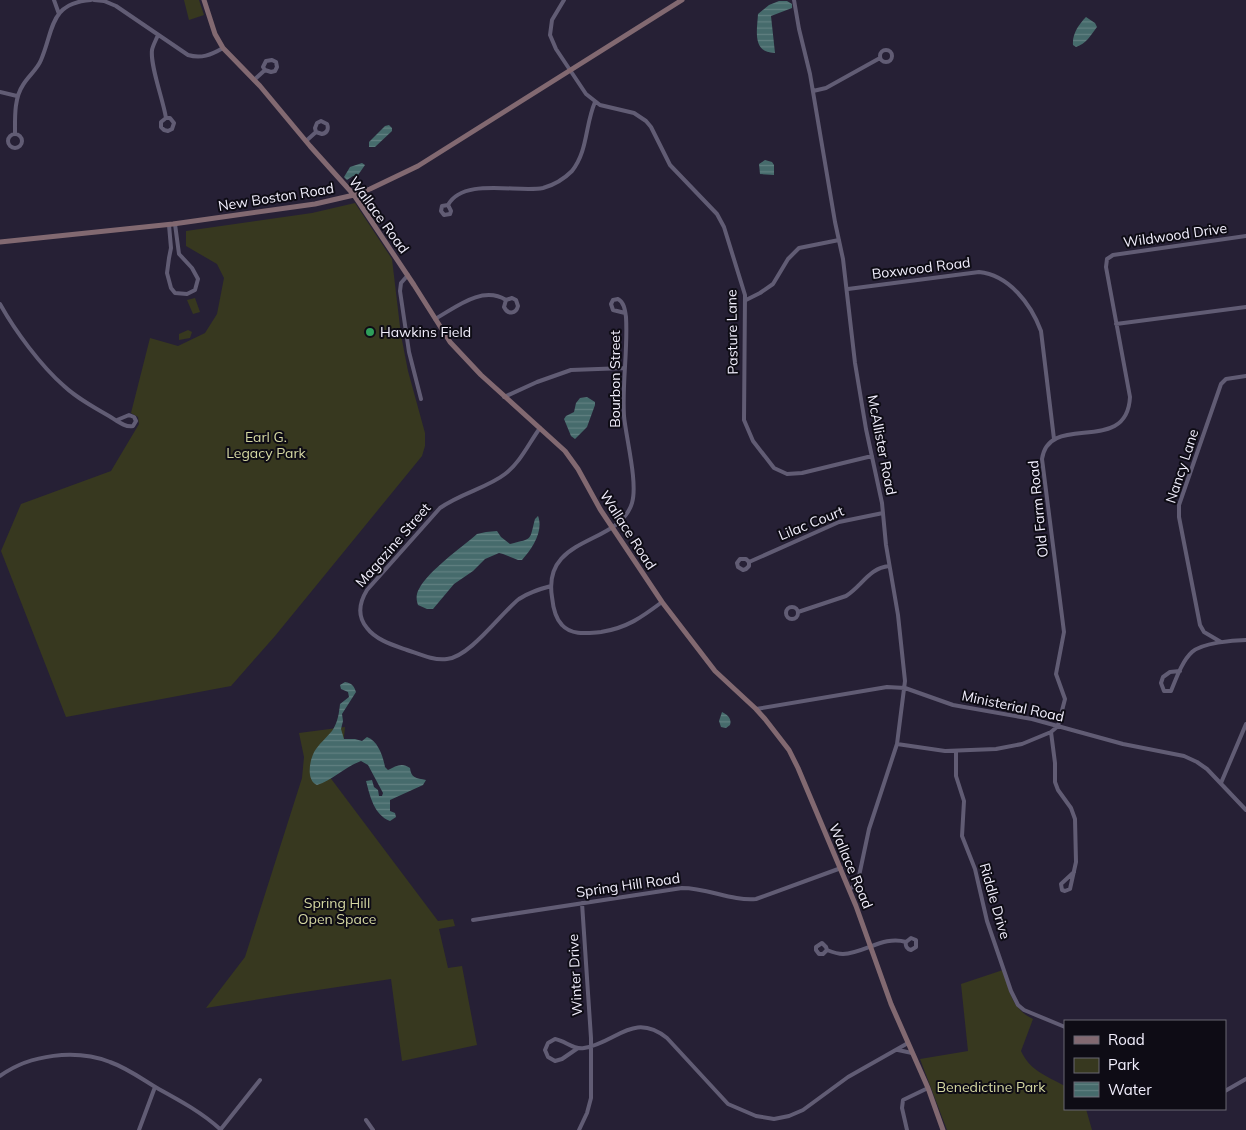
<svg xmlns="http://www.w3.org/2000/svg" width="1246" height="1130" viewBox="0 0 1246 1130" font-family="Mulish,sans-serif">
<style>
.park{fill:#37381f}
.water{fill:url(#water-rules)}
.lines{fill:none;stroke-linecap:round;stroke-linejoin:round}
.street{stroke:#615c74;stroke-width:4}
.secondary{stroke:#826971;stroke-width:5}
.leisure-dot{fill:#2e9e5b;stroke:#0e0c15;stroke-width:2}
.labels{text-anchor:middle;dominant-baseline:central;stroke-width:4;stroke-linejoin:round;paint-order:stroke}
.street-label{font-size:14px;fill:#f2effd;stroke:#0e0c15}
.poi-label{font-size:14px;fill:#f2effd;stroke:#0e0c15;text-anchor:start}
.park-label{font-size:14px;fill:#d5d8a2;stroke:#0e0c15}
</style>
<defs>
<pattern id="water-rules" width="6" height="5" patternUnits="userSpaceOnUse" patternTransform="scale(1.25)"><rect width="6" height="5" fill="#466b6c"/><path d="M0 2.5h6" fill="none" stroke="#618082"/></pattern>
</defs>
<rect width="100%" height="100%" fill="#262035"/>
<!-- park -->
<path class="park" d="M184,0H199L204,15L189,20Z
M355,203L392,259L401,335L408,371L425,433V446L422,456L275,636L231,686L66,717L1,551L21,504L111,471L139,424L138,417L131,413L150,338L178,346L205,333L217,314L224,278L217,264L186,246V231L312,213Z
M195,298L200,312L193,314L187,300Z
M188,330L192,332L190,338L179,340V334Z
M345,727L342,756L326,772L438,921L453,919L455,926L439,929L448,968L462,966L477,1045L402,1061L391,979L291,994L206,1008L245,957L302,778L304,757L299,733Z
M1003,970C1010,992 1011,1008 1033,1019L1021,1051C1030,1071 1047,1076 1065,1086V1109H1086L1092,1130H947L920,1059L968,1051L961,984Z"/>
<!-- water -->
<path class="water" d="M779,1H787L792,4V8L771,16L775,53C752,53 757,31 758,14L769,5Z
M1086,17L1095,23L1097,27C1091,35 1086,44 1076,47L1073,45C1072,34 1079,24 1086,17Z
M389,125L392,128V131L375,147H369V142L385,126Z
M765,160L772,162L774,165V175L760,174L759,164Z
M362,163L365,165L358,175L353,176L347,180L344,177L350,167Z
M587,397L595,402V405L587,427L575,439L571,436L564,419L566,416L574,412L576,403L580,398Z
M538,516C544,531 532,549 522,560H518L503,554L499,553L485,559L473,571L454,584L433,609H427L418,605C416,599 416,594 419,589C428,571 461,548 477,534L486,532L497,531L501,537L510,544C534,538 529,541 535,519Z
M345,682C352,683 354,686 356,692L342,714L343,721L341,729L344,739H355L362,741L367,737C378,741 383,756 385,767L388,770C396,766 402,762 410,768C411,778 416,778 426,780L423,785L390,800V811L395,813L396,817L390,821C374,815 370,796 366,781L372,780L374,787L378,790L379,796H382L383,793L368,765L361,761C345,767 333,780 317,785C305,780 310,757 316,749C321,742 327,737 332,731C338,722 339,713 340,704L349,697L348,692L341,689L340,685Z
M722,712C728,715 732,719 730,725L726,728L721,727L719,721Z"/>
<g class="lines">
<!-- street -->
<path class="street" d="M54,0L59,14
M94,0L104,1L116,6L188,55C201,59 211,55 223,48
M564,0L552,20L550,35L556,49L586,94L600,105L634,113L646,121L651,127L670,165L717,214L724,227L745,295L744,420L753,441L774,468L787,474L802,473L872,456
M794,0L799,29L810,74L835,222L843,259L855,363L866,429L882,503L886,545L898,615L905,681L897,744L869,829L859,876L855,885L850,889
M158,35C156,40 153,45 152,50C150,66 163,99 166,118L161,122V127L164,130L168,131L172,129L174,123L170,118H166
M880 56a6 6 0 1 1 12 0a6 6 0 1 1-12 0Z
M254,80L265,70L263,67L266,61L272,60L276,62L277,67L275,71L271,72L265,70
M813,91L826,88L880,58
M0,92L17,96
M15,134C15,118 14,98 23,85C28,76 37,70 41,60C54,30 49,3 91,0
M8 141a7 7 0 1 1 14 0a7 7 0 1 1-14 0Z
M306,141L316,132L322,134C327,133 329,129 327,124L321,121L317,123L315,128L316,132
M448,205L451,211L450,214L444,215L441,211L442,206L448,205C463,177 518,193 543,188C554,185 564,179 572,171C588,151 585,125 595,102
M169,225L171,248L169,258L167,273L171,288L175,293L187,294L195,290L198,279L192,268L179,254L175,224
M408,275L401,283L400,291L409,352L421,399
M848,289L979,272C1009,275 1031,304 1041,331L1054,439
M746,300L760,293L773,284L788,259L799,248L839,240
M0,304C15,331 41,366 64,386C77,398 93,407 109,416C116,420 125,428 133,426L136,421L134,417L129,415L117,420
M625,313L613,310L611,304L613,300L618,299C624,302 625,310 626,317C628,350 622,383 624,416C626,438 638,483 632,503C619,546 542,535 552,597C553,607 555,618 562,625C572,636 588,633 601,632C627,628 642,617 662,602
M435,319C455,308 482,285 506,300L504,307C508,315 516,314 518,306L516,300L512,298L506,300
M1116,324L1246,307
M504,397L537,382L571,370L625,368
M540,428C529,443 520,463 505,474C487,488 461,493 440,508L367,590C359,603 357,616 367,628C376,640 393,645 407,650C419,654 434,661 447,659C470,657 501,613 519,599C529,592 540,589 551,586
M749,562V566L746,569L743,570L738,567L737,563L740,559H746L749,562L839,522L883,513
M786 613a6 6 0 1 1 12 0a6 6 0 1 1-12 0Z
M798,612L846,596C862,586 869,568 889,566
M1221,642L1204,632L1200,625L1179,517V505L1221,384L1226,379L1246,376
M1180,671L1170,672L1163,677L1161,683L1164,691H1171C1176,679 1182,661 1192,652C1202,643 1233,640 1246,640
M756,709L887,687L905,688L953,705L1032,719L1123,744L1184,756L1197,762L1207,769L1246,810
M1051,732L1055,763V782L1058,790L1071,808L1075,819L1076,862L1070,889L1065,891L1062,890L1061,884L1074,872
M897,744L945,751L996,749L1022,744L1051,732L1058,726L1065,699L1056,674L1064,632L1042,459C1049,411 1127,457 1130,397L1106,267L1107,259L1113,255L1246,236
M956,752V776L964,801L962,836L975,869L987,921L1011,991L1018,1005L1024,1010L1065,1027
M1221,783L1246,724
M473,920L682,888C708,888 731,901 756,899L841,868
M827,950L823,954H819L816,950V947L822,943L826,947L827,950C832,952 837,954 843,954C865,953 884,935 906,942L911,938L916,940V947L911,950C907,949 905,946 906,942
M578,1048L562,1059L555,1061L548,1057L545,1050L548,1043L555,1039C566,1041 573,1050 584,1048C616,1043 633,1011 667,1038L728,1104L756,1116L774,1119L789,1116L803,1110L848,1077L908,1043
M898,1050L912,1053
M0,1076C30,1054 76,1049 110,1062C127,1068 142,1079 157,1088C179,1100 203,1113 221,1130
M1225,1091L1246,1079
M366,1120L373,1130
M221,1129L260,1080
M139,1130L155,1087
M579,1130L587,1113L591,1098V1038L582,903
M907,1130L902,1108L903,1100L928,1088"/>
<!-- secondary -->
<path class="secondary" d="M204,0L215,34L223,48L260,86L310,146L354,195L414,285L450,342L481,375L565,451L578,469L600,509L662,602L715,671L756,709L765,719L789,750L798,768L856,906L891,1004L928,1088L943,1130
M0,242L173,224L315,204L354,195L370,189L418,166L682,0"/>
</g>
<!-- markers -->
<circle class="leisure-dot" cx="370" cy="332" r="5"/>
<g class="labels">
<!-- street labels -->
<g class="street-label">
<text transform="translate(276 197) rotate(-9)">New Boston Road</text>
<text transform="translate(379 215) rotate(54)">Wallace Road</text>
<text transform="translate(1175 235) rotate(-8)">Wildwood Drive</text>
<text transform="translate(921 268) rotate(-7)">Boxwood Road</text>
<text transform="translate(732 332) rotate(-91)">Pasture Lane</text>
<text transform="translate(615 379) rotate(-90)">Bourbon Street</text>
<text transform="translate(882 445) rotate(79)">McAllister Road</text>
<text transform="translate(1182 466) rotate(-72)">Nancy Lane</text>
<text transform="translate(1038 509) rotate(-96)">Old Farm Road</text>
<text transform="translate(811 523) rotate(-22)">Lilac Court</text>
<text transform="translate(628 530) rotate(57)">Wallace Road</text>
<text transform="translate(393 545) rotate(-49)">Magazine Street</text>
<text transform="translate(1013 706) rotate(12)">Ministerial Road</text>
<text transform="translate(851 866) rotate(67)">Wallace Road</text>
<text transform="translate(628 885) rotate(-8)">Spring Hill Road</text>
<text transform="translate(995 901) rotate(74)">Riddle Drive</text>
<text transform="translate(575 975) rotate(-93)">Winter Drive</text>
</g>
<!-- poi labels -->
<g class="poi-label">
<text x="380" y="332">Hawkins Field</text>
</g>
<!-- park labels -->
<g class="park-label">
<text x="266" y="437">Earl G.<tspan x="266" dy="16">Legacy Park</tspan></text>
<text x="337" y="903">Spring Hill<tspan x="337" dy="16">Open Space</tspan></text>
<text x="991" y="1087">Benedictine Park</text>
</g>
</g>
<!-- legend -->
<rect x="1064" y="1020" width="162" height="90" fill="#0e0c15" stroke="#696772"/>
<rect x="1074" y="1036" width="25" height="8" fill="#826971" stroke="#696772"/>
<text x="1108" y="1045" font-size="15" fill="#f2effd">Road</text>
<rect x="1074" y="1058" width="25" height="15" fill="#37381f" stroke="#696772"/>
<text x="1108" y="1070" font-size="15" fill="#f2effd">Park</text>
<rect x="1074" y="1082" width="25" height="15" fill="url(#water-rules)" stroke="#696772"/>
<text x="1108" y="1095" font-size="15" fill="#f2effd">Water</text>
</svg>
